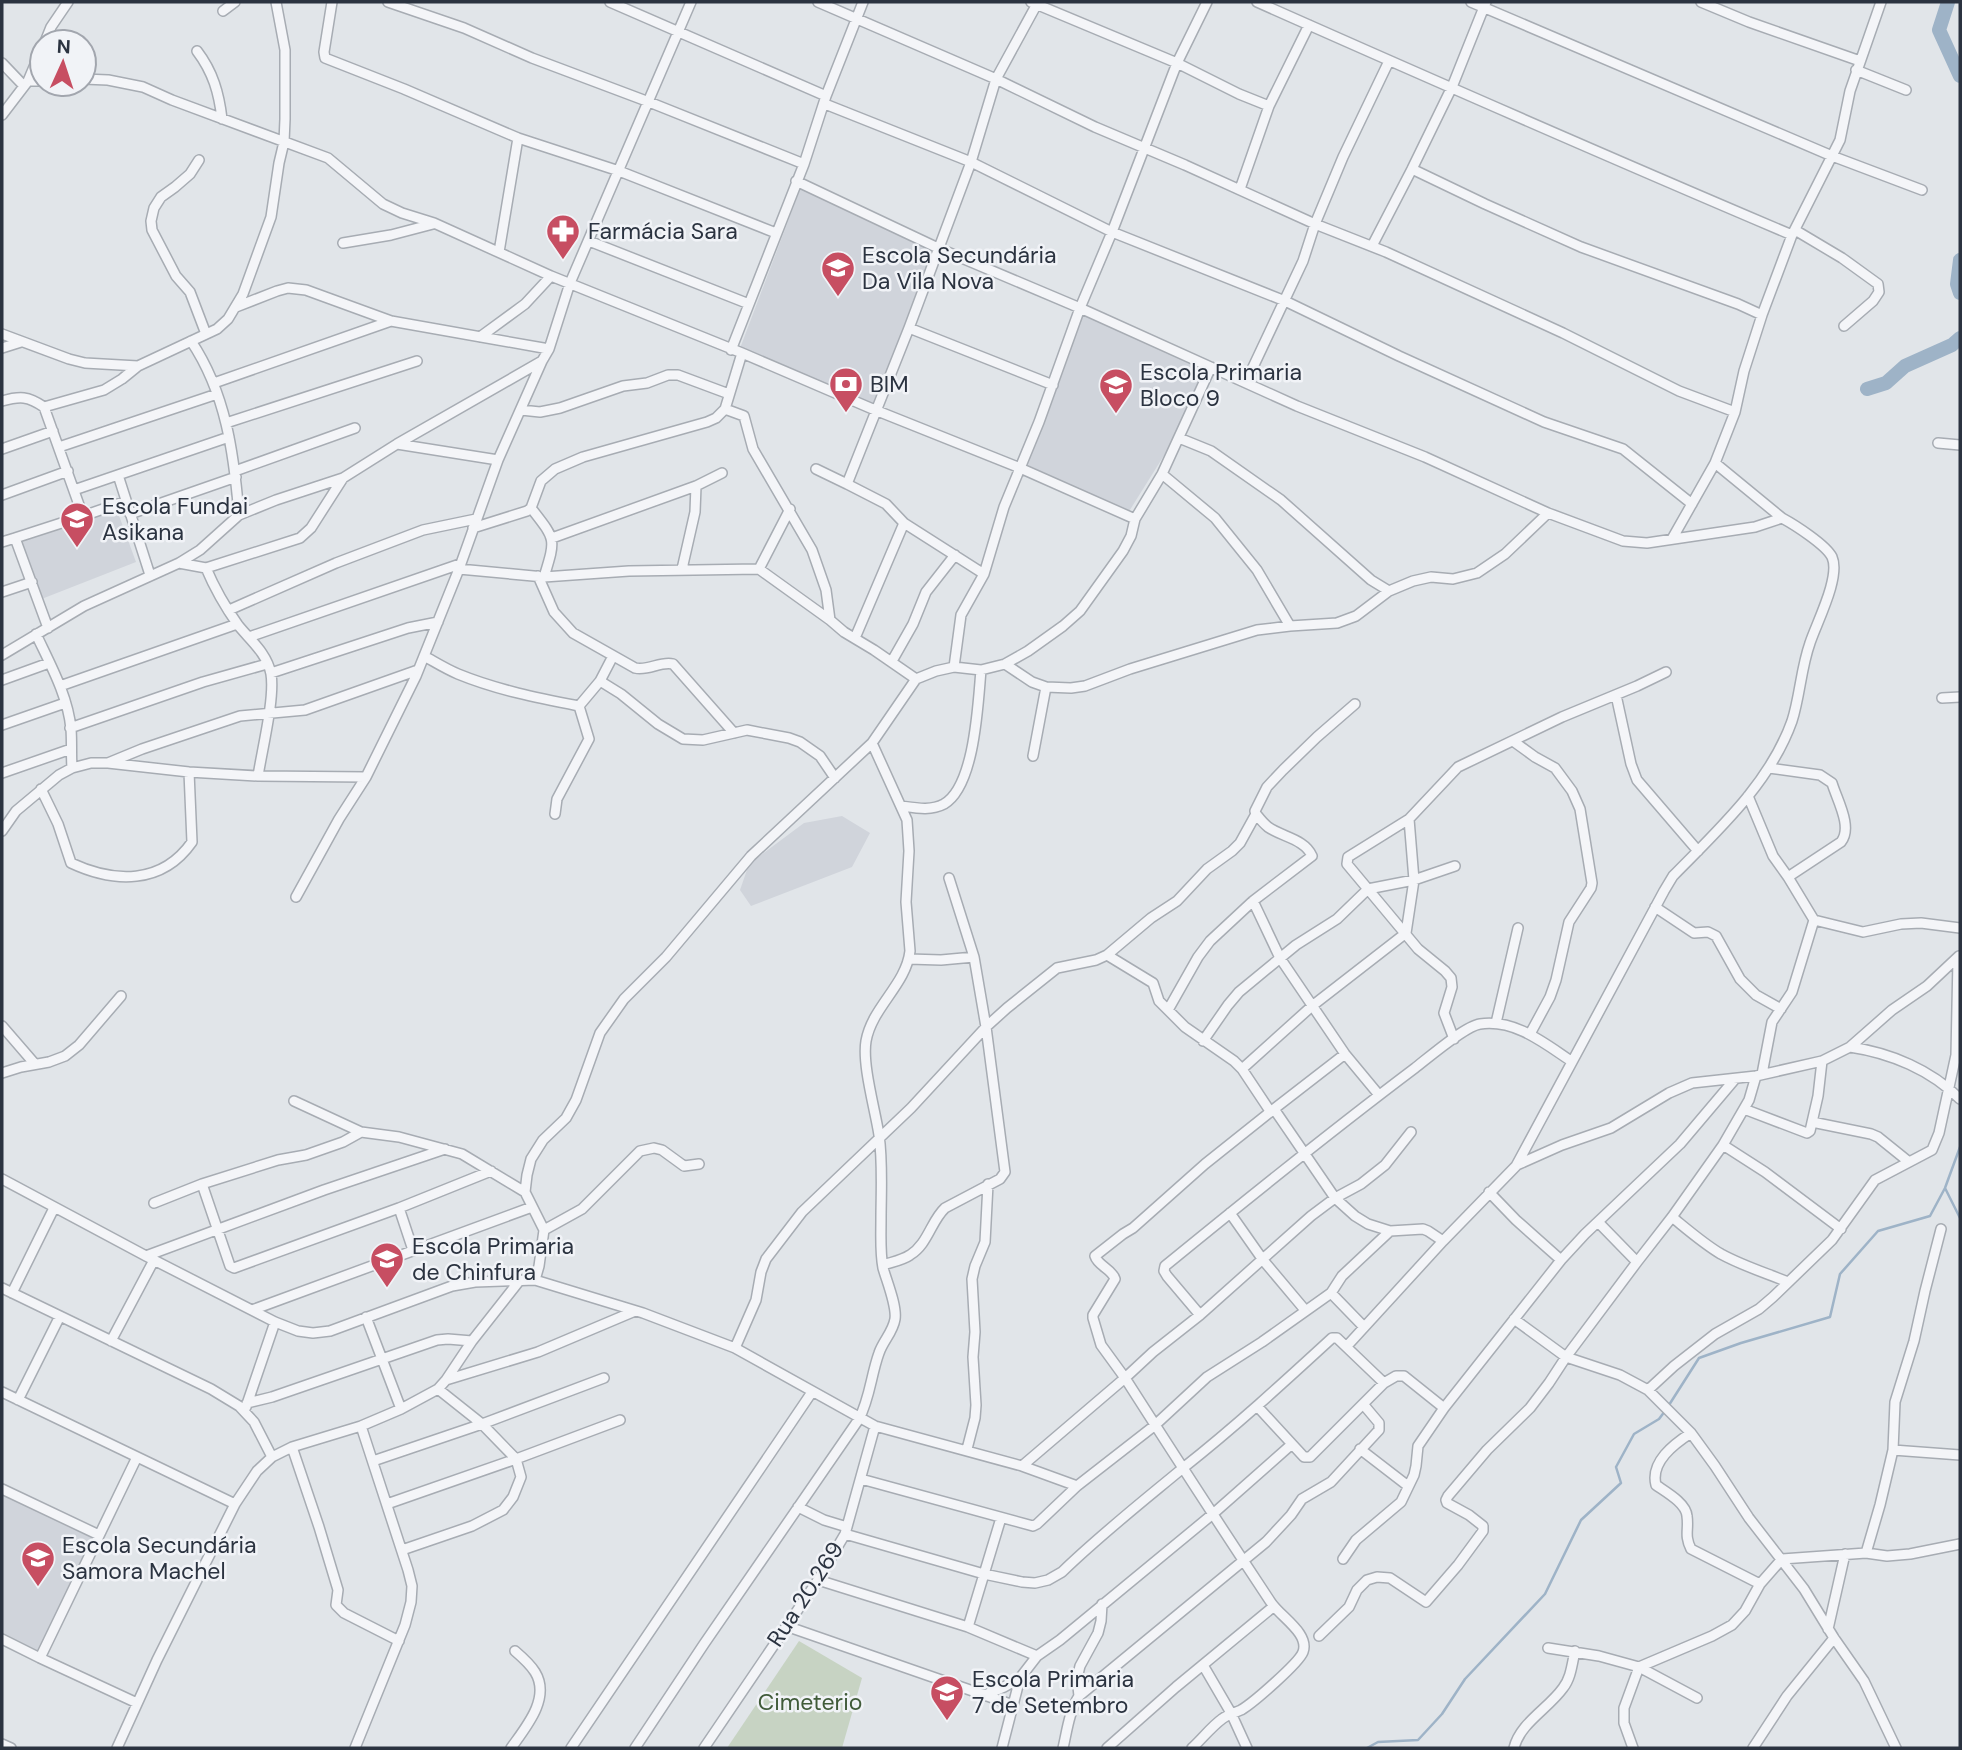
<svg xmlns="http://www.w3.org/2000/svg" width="1962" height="1750" viewBox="0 0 1962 1750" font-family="'DM Sans',sans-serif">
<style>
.built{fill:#d0d4db}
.green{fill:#c7d3c3}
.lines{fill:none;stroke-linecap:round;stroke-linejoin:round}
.stream{stroke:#9eb3c7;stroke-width:2.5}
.river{stroke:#9eb3c7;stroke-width:14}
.street-casing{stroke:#a7acb3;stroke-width:12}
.street{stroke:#f4f5f8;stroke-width:9}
.labels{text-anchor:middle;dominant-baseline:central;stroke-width:5;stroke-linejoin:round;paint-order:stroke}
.poi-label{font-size:23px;fill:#2b3340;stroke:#f1f3f7;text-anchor:start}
.street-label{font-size:23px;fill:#2b3340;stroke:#f1f3f7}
.park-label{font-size:23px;fill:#405b39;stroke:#f1f3f7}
</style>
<rect width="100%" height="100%" fill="#e1e5e9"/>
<!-- built -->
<path class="built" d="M801,187L940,244L872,405L739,351Z
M1083,306L1220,366L1128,513L1026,464Z
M114,502L136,562L39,600L18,536Z
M842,816L870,833L852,867L751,906L740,890L749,864L804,823Z
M2,1492L97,1539L41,1657L2,1638Z"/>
<!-- green -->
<path class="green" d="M799,1641L862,1678L842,1748H727Z"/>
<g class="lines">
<!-- stream -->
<path class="stream" d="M1945,1188L1960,1218
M1669,1405L1699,1358L1741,1343L1830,1317L1840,1274L1878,1231L1930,1216L1945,1188L1960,1147
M1367,1748L1378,1742L1418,1740L1442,1714L1465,1679L1545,1594L1581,1520L1621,1483L1616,1467L1634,1434L1659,1419L1665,1411"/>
<!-- river -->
<path class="river" d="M1948,2L1939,30L1960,76
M1960,260L1957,284L1960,293
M1867,389L1886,383L1905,366L1952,345L1960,338"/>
<!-- street casing -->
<g class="street-casing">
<path id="street" d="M332,2L324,52L325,58L404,89L518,138L619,171L776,233
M388,2L464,28L532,58L649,102L804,164
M610,2L826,96
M818,2L996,79L1095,127L1185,165L1315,224L1386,252L1563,333L1679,391L1735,412
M1031,2L1177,63L1239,94L1269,106L1309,25
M1257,2C1435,81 1613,159 1792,235
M1471,2L1832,156L1922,190
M1701,2L1749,22L1860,61
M223,11L235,2
M45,42L51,27L68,2
M197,51C213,72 219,93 222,119
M2,63L24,86
M1856,70L1906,90
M84,79L108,80L143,87L172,100L328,158L383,204L402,213L434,223L551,276L742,353L875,410L1020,468L1135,519
M28,81H42
M825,104L971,162L1112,232L1285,301L1399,356L1544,422L1623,449L1692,504
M2,115L28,81L42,48
M199,160L190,174L175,187L161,197L154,208L151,221L152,230L176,276L190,292L206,334
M1412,169L1485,204L1581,247L1738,304L1762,315
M796,181L938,248L1080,308L1297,406L1425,457L1548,513L1623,541L1647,543L1755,527L1782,518C1795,525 1826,545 1832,557C1841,577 1816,624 1810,643C1801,668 1800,696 1792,721C1770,783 1718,830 1673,876L1664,891L1516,1166L1443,1241L1347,1346
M1240,189L1269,106
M1795,230L1842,258L1878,284L1879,292L1873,301L1844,326
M589,241L749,304
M343,243L391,235L433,224
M1372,246L1412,169L1452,87L1486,2
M499,252L518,138
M236,307L277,291L288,288L306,290L391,321L549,349
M909,328L1053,385
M2,334L69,359L85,363L138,366L217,329L228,319L243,294L271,217L279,163L284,142L285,119V50L276,2
M480,337L525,304L551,276
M191,341C226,393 234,454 239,515
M2,348L21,342
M731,350L804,164L826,96L863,2
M742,353L725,409L744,416L753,449L812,550L826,590L830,620L844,632L874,650L916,679L936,671L954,667L981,670L1005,664L1028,651L1063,626L1080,611L1123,551L1131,536L1135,519L1162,474L1211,367
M1246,382L1303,261L1315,224L1343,157L1389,61
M214,383L391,321
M2,401C20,396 28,396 44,407L83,516L15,538L48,628
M44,407L104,390L122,379L138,366
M521,410L540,412L560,408L623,386L647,383L668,375H678L729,394
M226,423L417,361
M1179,438L1211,451L1281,500L1371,580L1389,591
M1938,443L1960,445
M397,444L498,460
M59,447L217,394
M2,449L53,431
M1715,463L1782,518
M816,469L847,484
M235,471L355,428
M1162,474L1215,518L1257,570L1290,626
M118,475L150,575
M74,490L229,437
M2,495L68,471
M531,508C556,540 556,538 544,577
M130,514L236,477
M83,516L126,501
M904,523L984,574
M473,528L527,511L531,508L541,481L555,469L583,457L707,422L716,418L725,409
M552,538L696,486L722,473
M1672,539L1715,463L1735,412L1744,371L1762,315L1792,235L1840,140L1850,91L1881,2
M2,542L15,538
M179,563L206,568L300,538L311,528L343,478
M206,568C214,587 226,608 238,625C250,640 267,653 271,674C275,698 262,750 258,776
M459,569L544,577L629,571L759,569L830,620
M682,569L695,512L696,486
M759,569L790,509
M538,576L554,612L573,633L635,668C649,671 660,661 673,664L734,733
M2,592L32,582
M229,610L336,563L423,530L476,519
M249,637L460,564
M855,638L904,523L886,504L847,484L909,328L971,162L996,79L1038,2
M2,655L84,606L179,563L200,550L239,515L276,500L343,478L397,444L542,361L549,349L570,283L691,2
M424,656C435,662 446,669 458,674C497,690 538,698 579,706
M892,661L913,624L926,592L955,555
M1005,664L1032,682L1046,687L1071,688L1085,686L1130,669L1257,630L1290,626L1337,623L1356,616L1389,591L1413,581L1431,577L1453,579L1477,573L1505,554L1548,513
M954,667L961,615L984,574L1004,507L1039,422L1080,308L1112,232L1177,63L1207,2
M271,673L408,628L438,622
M2,680L49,663
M600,681L621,694L658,724L683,739L703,740L747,730L789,738L800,742L820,756L835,778
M60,686L237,624
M1616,695L1631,764L1637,780L1698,851
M1942,698L1960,697
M2,725L65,703
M70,728L203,682L267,664
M1513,741L1535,757L1555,768L1572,791L1580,809L1592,883L1591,888L1569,922L1556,980L1550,997L1530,1034
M1033,756L1046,687
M108,763L142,749L240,716L305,710L418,670
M72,768L91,763H108L189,772L258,776L366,777
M1769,768L1820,775L1832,783C1837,800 1853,827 1841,842L1788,877
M2,773L71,749
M41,789L58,824L71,863C114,883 162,885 192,842L189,772
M1748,796L1773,856L1788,877L1814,920L1863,932L1901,924L1921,923L1960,928
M901,806C916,808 931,811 944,804C975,786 978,703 981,670
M555,814L557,799L589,739L579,706L600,681L613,656
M2,831L16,811L59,775L72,768C71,755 72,742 71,729C68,696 50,664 36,634
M296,897L339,819L366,777L416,676L459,569L498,460L542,361
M1253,901L1280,958L1345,1054L1379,1095
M1655,907L1694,933L1708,932L1716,936L1740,979L1756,995L1781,1009
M1107,955L1153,983L1159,1001L1185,1027L1234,1061L1242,1069L1270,1111
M909,959L941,960L974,957
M1168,1010L1198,957L1210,941L1253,901L1312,856C1305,839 1282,837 1268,827C1263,823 1260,819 1256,814
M1496,1023L1518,928
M2,1026L34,1063
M1454,1039L1444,1013L1452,987L1451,978L1445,971L1418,949L1347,864L1348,857L1409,819L1458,767L1562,717L1637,686L1666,672
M1203,1041L1228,1005L1239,992L1296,945L1337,919L1368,889L1414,880L1455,866
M1850,1047C1891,1053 1931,1070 1960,1099
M1242,1069L1312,1006L1406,933L1414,880L1409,819
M2,1073L21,1067L49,1062L65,1056L79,1045L121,996
M1762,1074L1772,1022L1792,992L1814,920
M294,1101L361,1132L399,1137L462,1154L525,1192
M1274,1109L1335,1198L1355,1216L1368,1224L1390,1231L1423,1229L1428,1231L1443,1241
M1744,1109L1807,1133L1810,1131L1818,1096L1822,1061
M1812,1122L1871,1134L1878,1137L1909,1162
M1723,1145L1765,1172L1841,1229
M1517,1165L1562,1145L1611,1128L1669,1093L1692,1083L1756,1076L1822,1061L1850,1047L1892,1010L1927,986L1959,956
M2,1179L146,1256L275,1322L298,1331L313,1333L330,1331L452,1286L475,1282L535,1280L643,1313L735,1348L875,1426L1022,1466L1077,1486
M202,1184L230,1266L234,1268L399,1208L491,1171
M1489,1192L1516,1220L1561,1260
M154,1203L202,1184L278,1160L306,1155L343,1142L361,1132
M399,1208L413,1250
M1230,1213L1263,1260L1305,1310
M1672,1217C1688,1230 1704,1244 1721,1254C1743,1266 1766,1273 1788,1282
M1598,1222L1637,1262
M544,1230L582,1209L640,1151L654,1148L662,1150L684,1166L699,1164
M146,1256L324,1190L445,1149
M883,1265C892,1262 903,1260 910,1255C928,1244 931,1221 945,1208L1000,1179L1005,1172L986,1027L974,957L949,878
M535,1280L539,1266L544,1230L525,1192L527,1175L531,1159L543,1140L566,1118L576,1100L600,1033L624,999L666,957L751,856L872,743L916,679
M2,1288L211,1389L239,1406L254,1422L272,1457
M12,1293L54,1208
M1331,1293L1342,1276L1390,1231
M252,1310L532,1207
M1200,1315L1167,1276L1164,1271L1165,1266C1247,1199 1330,1132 1415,1068C1428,1058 1465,1026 1480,1024C1515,1019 1544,1043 1571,1061
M366,1317L401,1409
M1514,1319L1566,1357L1620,1375L1648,1390L1691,1433L1715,1466L1749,1518L1804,1589L1834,1638L1864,1681L1896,1748
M111,1341L154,1260
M735,1348L756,1300L761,1272L766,1259L802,1212L911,1108L986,1027L1007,1008L1057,968L1096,960L1107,955L1151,918L1177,901L1207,869L1232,851L1240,843L1256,814L1255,811L1267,787L1283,770L1317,737L1355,704
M446,1380L538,1352L635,1311
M1384,1383L1396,1376H1404L1444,1408L1561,1260L1585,1234L1680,1144L1735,1079
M1648,1390L1674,1366L1715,1334L1759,1309L1773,1297L1832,1240L1875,1180L1932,1150L1939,1133L1956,1055L1958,959
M2,1392L235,1504
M18,1400L60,1316
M247,1403L272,1397L437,1340L448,1339L472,1341
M1257,1406L1292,1444
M246,1407L275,1322
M1691,1433C1674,1444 1650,1462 1656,1485C1666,1492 1686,1503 1687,1516C1689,1530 1684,1535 1691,1549L1760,1584
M292,1447L319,1527L338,1590L336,1605L344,1613L399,1641
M967,1449L975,1418L976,1405L973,1357L975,1332L972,1279L975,1266L985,1242L988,1184
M1360,1449L1408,1486
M1893,1450L1960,1455
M373,1461L482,1424L604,1378
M1022,1466L1125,1378L1101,1345L1093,1318V1315L1115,1279C1112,1269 1098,1266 1095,1256L1123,1234L1133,1228L1205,1164L1274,1109L1345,1054
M861,1479L1033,1526L1037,1524L1077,1486L1154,1426L1207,1377L1262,1342L1331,1293L1364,1327
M2,1489L99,1535
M387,1504L516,1459L482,1424L438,1389
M798,1507L824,1520L847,1527
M845,1534L984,1574L1022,1582L1035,1583L1048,1580L1062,1572C1100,1535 1142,1502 1183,1468C1235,1427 1283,1383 1332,1338H1337L1384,1383L1310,1457H1304L1292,1444L1214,1513L1060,1640L1037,1656L1020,1678L1002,1748
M402,1550L472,1526L503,1510L513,1497L521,1477L516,1459L620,1420
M1866,1553L1880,1505L1893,1450L1895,1402L1914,1341L1925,1291L1941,1229
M1343,1559L1356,1540L1401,1502L1414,1475L1416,1466L1418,1446L1444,1408
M818,1580L968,1627L1037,1656
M786,1626L1013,1705
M968,1627L1001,1518
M1828,1629L1845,1554
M1319,1636L1349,1607L1357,1590L1367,1580L1377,1577L1390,1578L1426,1602L1458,1565L1483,1531V1526L1469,1515L1447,1503L1446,1500L1448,1496L1487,1450L1530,1408L1549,1383L1566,1357L1637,1262L1672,1217L1723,1145L1749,1100L1756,1076
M2,1639L40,1658L137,1703
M1548,1648L1599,1656L1639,1667L1697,1698
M40,1658L137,1457
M1203,1665L1231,1713L1247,1748
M985,1695L1004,1687L1020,1678
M1079,1696L1077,1678L1080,1666L1098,1633L1101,1621L1102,1604
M2,1744L11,1748
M117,1748L157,1660L235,1504L257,1471L272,1457L292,1447L361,1426L401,1409L438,1389L446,1380L472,1341L520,1280
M355,1748L405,1625L411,1602L412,1586L408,1570L361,1426
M511,1748C526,1727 551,1698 535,1672C530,1664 522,1657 515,1651
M571,1748L812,1392
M635,1748L704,1644L859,1419C870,1398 871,1375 879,1353C883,1341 893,1332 895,1319C897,1306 887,1282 883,1268C880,1252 881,1236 881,1220C881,1192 883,1163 879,1135C875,1109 862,1065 866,1041C872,1007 906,985 910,951L906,902L909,851L907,820L872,743
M704,1748L818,1580L845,1534L875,1426
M1063,1748C1067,1731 1069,1712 1079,1696L1266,1542L1291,1515L1302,1499L1331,1482L1379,1430V1423L1363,1404
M1107,1748L1176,1687L1273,1607
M1192,1748C1202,1739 1211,1727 1222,1719C1228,1714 1235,1713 1241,1710C1253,1703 1299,1663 1303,1652C1310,1633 1279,1616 1270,1601C1221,1527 1173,1453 1125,1378L1153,1352L1200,1315L1311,1216L1335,1198L1361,1184L1385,1165L1411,1132
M1514,1748C1520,1723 1548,1709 1563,1688C1571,1678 1572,1664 1575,1651
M1633,1748L1624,1723V1708L1639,1667L1712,1636L1732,1625L1745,1611L1760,1584L1782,1559L1866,1553L1887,1556L1910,1554L1960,1544
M1753,1748L1787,1696L1834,1638"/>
</g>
<!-- street -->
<use href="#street" class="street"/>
</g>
<!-- icons -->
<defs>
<g id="pharmacy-pin" transform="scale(1.75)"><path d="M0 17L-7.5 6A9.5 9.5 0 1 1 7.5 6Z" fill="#c74e62" stroke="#f1f3f7"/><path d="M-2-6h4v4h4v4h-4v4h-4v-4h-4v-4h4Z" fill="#fff"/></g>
<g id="school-pin" transform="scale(1.75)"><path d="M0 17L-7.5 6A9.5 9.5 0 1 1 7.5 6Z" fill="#c74e62" stroke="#f1f3f7"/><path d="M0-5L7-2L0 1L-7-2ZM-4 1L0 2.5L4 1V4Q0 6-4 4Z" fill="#fff"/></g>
<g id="bank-pin" transform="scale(1.75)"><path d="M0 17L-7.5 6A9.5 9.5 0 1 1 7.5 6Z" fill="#c74e62" stroke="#f1f3f7"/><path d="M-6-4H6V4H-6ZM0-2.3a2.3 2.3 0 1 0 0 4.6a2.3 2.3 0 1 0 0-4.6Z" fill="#fff"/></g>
</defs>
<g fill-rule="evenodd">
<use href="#pharmacy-pin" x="563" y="231"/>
<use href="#school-pin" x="838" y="268"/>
<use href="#bank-pin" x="846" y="384"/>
<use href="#school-pin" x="1116" y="385"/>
<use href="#school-pin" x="77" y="519"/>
<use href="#school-pin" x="387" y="1259"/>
<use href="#school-pin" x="38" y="1558"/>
<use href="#school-pin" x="947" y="1692"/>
</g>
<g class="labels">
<!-- poi labels -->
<g class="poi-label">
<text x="588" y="231">Farmácia Sara</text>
<text x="862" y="255">Escola Secundária<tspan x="862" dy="26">Da Vila Nova</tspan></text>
<text x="1140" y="372">Escola Primaria<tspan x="1140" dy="26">Bloco 9</tspan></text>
<text x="870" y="384">BIM</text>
<text x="102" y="506">Escola Fundai<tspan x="102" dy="26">Asikana</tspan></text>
<text x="412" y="1246">Escola Primaria<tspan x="412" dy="26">de Chinfura</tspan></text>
<text x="62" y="1545">Escola Secundária<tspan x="62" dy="26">Samora Machel</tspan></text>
<text x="972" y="1679">Escola Primaria<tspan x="972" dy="26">7 de Setembro</tspan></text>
</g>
<!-- street labels -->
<g class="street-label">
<text transform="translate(805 1594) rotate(-57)">Rua 20.269</text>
</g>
<!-- park labels -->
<g class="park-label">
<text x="810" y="1702">Cimeterio</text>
</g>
</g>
<!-- border -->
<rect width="1962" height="1750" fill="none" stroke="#2b3340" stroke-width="7"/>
<!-- north arrow -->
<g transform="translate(63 63) rotate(3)"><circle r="33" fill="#f1f3f7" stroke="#a2a6ae" stroke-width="2"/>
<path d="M0-5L12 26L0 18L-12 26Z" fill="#c74e62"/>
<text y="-10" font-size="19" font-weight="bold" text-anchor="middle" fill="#2b3340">N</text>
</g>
</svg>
